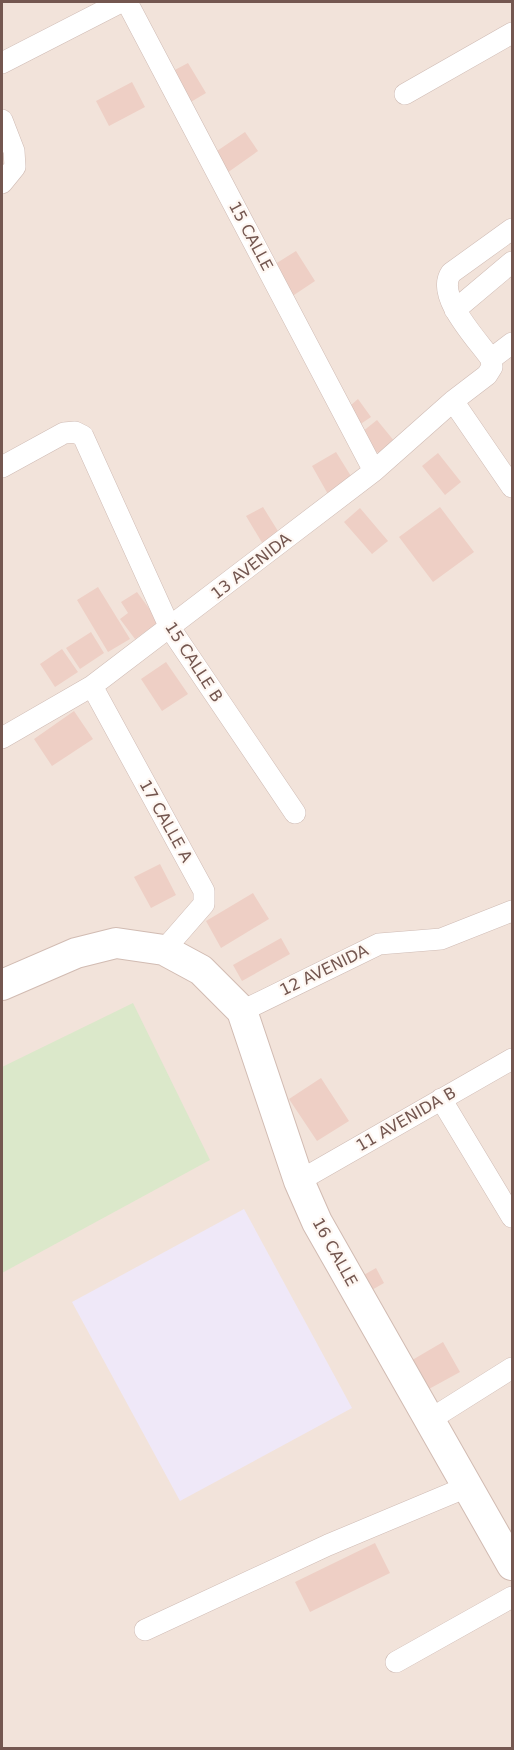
<svg xmlns="http://www.w3.org/2000/svg" width="514" height="1750" viewBox="0 0 514 1750" font-family="'DejaVu Sans',sans-serif">
<style>
.residential{fill:#f2e3da}
.education{fill:#efe8f8}
.green{fill:#dbe8ca}
.building{fill:#eecfc5}
.lines{fill:none;stroke-linecap:round;stroke-linejoin:round}
.minor-casing{stroke:#cfbbb4;stroke-width:22}
.secondary-casing{stroke:#d1bbb2;stroke-width:32}
.minor{stroke:#fff;stroke-width:21}
.secondary{stroke:#fff;stroke-width:30}
.labels{text-anchor:middle;dominant-baseline:central;stroke-width:4.5;stroke-linejoin:round;paint-order:stroke}
.street-label{font-size:16px;fill:#745750;stroke:#fef7f2}
</style>
<rect width="100%" height="100%" fill="#fbf2eb"/>
<!-- residential -->
<path class="residential" d="M2,2H512V1748H2Z"/>
<!-- education -->
<path class="education" d="M244,1209L352,1408L180,1501L72,1302Z"/>
<!-- green -->
<path class="green" d="M133,1003L210,1160L2,1273V1067Z"/>
<!-- building -->
<path class="building" d="M188,63L206,93L189,103L171,72Z
M132,82L145,107L109,126L96,101Z
M245,132L258,151L227,173L214,153Z
M296,251L315,281L291,297L272,266Z
M358,399L371,417L356,427L344,411Z
M377,420L395,442L380,453L367,449L357,436Z
M336,452L354,481L329,496L312,466Z
M438,453L461,482L445,495L422,466Z
M263,507L281,536L264,546L246,516Z
M440,507L474,552L433,582L399,537Z
M360,508L388,541L372,554L344,522Z
M98,587L130,639L108,652L77,600Z
M137,592L159,622L135,639L120,619L128,613L121,602Z
M91,632L104,653L80,669L66,648Z
M62,649L78,672L55,687L40,664Z
M166,662L188,694L162,711L141,679Z
M74,711L93,739L52,766L34,739Z
M160,864L176,895L151,908L134,877Z
M253,893L269,919L221,948L206,921Z
M281,938L290,954L242,981L233,965Z
M321,1078L349,1121L317,1141L289,1099Z
M376,1268L384,1283L363,1295L355,1280Z
M443,1342L460,1372L418,1395L402,1366Z
M375,1543L390,1573L310,1612L295,1582Z"/>
<g class="lines">
<!-- minor casing -->
<g class="minor-casing">
<path id="minor" d="M127,2L374,471
M2,63L121,2
M405,94L512,33
M2,120L14,151L15,167L2,183
M455,310L512,262
M491,359L512,343
M453,401L512,487
M2,467L64,433L75,432L83,436L170,628L295,813
M92,686L204,891V904L164,950
M2,738L92,686L374,471L453,401L487,375L492,367L491,359C477,339 435,296 451,273L512,229
M242,1011L379,944L441,939L512,911
M441,1099L512,1217
M299,1181L512,1059
M431,1419L512,1368
M145,1630L328,1545L469,1486
M396,1662L512,1597"/>
</g>
<!-- secondary casing -->
<g class="secondary-casing">
<path id="secondary" d="M2,985L76,953L116,943L164,950L201,970L242,1011L299,1181L317,1222L512,1565"/>
</g>
<!-- minor -->
<use href="#minor" class="minor"/>
<!-- secondary -->
<use href="#secondary" class="secondary"/>
</g>
<g class="labels">
<!-- street labels -->
<g class="street-label">
<text transform="translate(251 236) rotate(62)">15 CALLE</text>
<text transform="translate(251 566) rotate(-38)">13 AVENIDA</text>
<text transform="translate(194 662) rotate(57)">15 CALLE B</text>
<text transform="translate(166 821) rotate(61)">17 CALLE A</text>
<text transform="translate(324 970) rotate(-26)">12 AVENIDA</text>
<text transform="translate(406 1119) rotate(-30)">11 AVENIDA B</text>
<text transform="translate(335 1252) rotate(61)">16 CALLE</text>
</g>
</g>
<!-- border -->
<rect width="514" height="1750" fill="none" stroke="#745750" stroke-width="6"/>
</svg>
